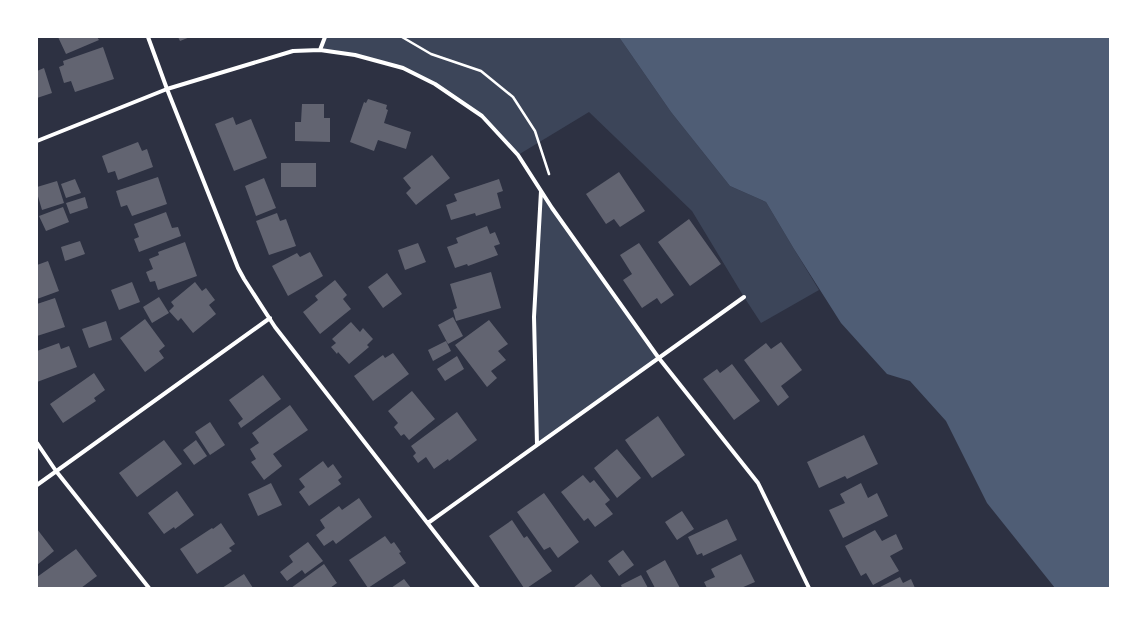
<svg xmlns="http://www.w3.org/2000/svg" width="1147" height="625" viewBox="0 0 1147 625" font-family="'Space Grotesk',sans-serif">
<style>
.green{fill:#3c4559}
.water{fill:#4f5d75}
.building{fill:#626471}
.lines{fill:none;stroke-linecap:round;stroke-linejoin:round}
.path{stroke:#fff;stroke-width:2.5}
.minor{stroke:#fff;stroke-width:4}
</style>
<rect width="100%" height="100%" fill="#2d3142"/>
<!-- green -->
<path class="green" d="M325,37H619L671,112L730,186L766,202L794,249L819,290L761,323L744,297L692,211L589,112L518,155L482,116L435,84L403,68L355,55L320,50Z
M541,191L658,357L537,445L534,317Z"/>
<!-- water -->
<path class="water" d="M619,37H1110V588H1055L987,503L946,421L910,381L887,374L841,323L794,249L766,202L730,186L671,112Z"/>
<!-- building -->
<path class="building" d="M58,37H97L99,40L66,54Z
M178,37H190L180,41Z
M103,47L114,79L75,92L71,81L64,83L59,67L64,65L63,61Z
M44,68L52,93L37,98V71Z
M368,99L387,105L386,109L388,110L384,123L411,132L406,149L378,140L374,151L350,142L364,102L366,103Z
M302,104H324V118H330V142L295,141V122H301Z
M233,117L236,125L251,119L267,158L234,171L215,124Z
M138,142L142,151L147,149L153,167L118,180L115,171L108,173L102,156Z
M432,155L450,178L416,205L406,193L411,188L403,178Z
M281,163H316V187H281Z
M619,172L645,211L620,227L614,219L606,224L586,194Z
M158,177L167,204L132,216L127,205L121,207L116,191Z
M264,178L276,208L256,216L245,186Z
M75,179L81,193L66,198L61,184Z
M499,179L503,191L497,193L501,208L476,216L475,213L451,220L446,205L457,201L454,194Z
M57,181L64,203L42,210L37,193V187Z
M85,197L88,208L70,214L66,203Z
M63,207L69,222L46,231L39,216Z
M166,212L172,228L178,227L181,236L139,252L134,239L139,237L134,224Z
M277,213L280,221L286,219L296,246L269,255L256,221Z
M689,219L721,264L690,286L658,242Z
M487,226L490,234L495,232L500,244L494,246L498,255L468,266L467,264L455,268L447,247L458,243L456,238Z
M80,241L85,254L65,261L61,247Z
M185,242L197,276L158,290L155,281L150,282L146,272L153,269L149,259L159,255L158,252Z
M418,243L426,262L405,270L398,250Z
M639,243L674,295L661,304L657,298L642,308L623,280L632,274L620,255Z
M310,252L323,276L288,296L272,266L297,253L300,257Z
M48,261L59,291L37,299V265Z
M491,272L501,308L456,321L453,310L457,308L450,284Z
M387,273L402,294L383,308L368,287Z
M335,280L347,295L343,299L351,309L320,334L303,312L318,300L315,296Z
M132,282L140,302L119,310L111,290Z
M195,282L202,291L206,288L215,300L209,305L216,314L193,333L181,318L178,321L169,311L174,306L171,302Z
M159,297L169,313L152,323L143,307Z
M55,298L65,327L37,336V304Z
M453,317L463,336L448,344L438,325Z
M145,319L165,346L159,351L164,358L145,372L120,338Z
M489,320L508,344L498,351L506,360L491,371L497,378L487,387L455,345Z
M106,321L112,340L89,348L82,329Z
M351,322L360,332L363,328L373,339L367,345L369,347L349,364L338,352L337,354L331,347L336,343L332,339Z
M446,341L451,351L433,361L428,350Z
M781,342L802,370L781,386L789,397L778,406L744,360L766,343L771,349Z
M59,343L61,349L69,346L77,367L37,382V351Z
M393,353L409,374L373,401L354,376L383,355L385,358Z
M457,356L464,369L445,381L437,369Z
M732,364L760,401L734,420L703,379L717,369L720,373Z
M94,373L105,390L94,398L96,401L63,423L50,404Z
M263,375L281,399L241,428L238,423L243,419L229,400Z
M412,391L435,419L409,440L404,434L401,436L394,427L398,423L388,411Z
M290,405L308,430L273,454L282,466L264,480L251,462L256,459L250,449L259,443L252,433Z
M457,412L477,440L449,461L448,459L434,469L426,457L418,463L413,456L416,453L411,446Z
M658,416L685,455L652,478L625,440Z
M210,422L225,445L210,455L195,432Z
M864,435L878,464L847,479L845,476L819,488L807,462Z
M164,440L182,464L137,497L119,473Z
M196,440L207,456L194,465L183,450Z
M617,449L641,478L617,498L594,468Z
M323,461L328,468L333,464L342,477L338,480L341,484L309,506L299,492L305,487L299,479Z
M583,475L590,483L594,480L610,500L605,504L613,514L595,527L588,518L584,521L561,492Z
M271,483L282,505L258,516L248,494Z
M861,483L868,498L877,493L888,516L843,538L829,510L845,503L840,494Z
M177,491L194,515L175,529L174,527L164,534L148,513Z
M544,493L579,542L558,558L550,547L544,550L517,512Z
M359,498L372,517L336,544L333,540L324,546L316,535L325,528L320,520L339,506L342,510Z
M682,511L694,529L677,540L665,522Z
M727,519L737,540L703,556L702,553L697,555L688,537Z
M512,520L524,538L527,536L552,571L527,588H524L489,536Z
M221,523L235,544L229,548L232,551L197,574L180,549L212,528L213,529Z
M37,529L54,551L37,565Z
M875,530L882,541L896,534L903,549L890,556L899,571L873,585L866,573L861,576L845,546Z
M385,536L391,544L394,542L401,552L399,553L406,563L368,588L349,560Z
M308,542L323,561L305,574L302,570L287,581L280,572L293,562L289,556Z
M76,549L97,576L81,588H39L37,585V577Z
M623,550L634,565L619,576L608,561Z
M741,554L755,582L741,588H707L704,582L715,577L711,569Z
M665,560L680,588H655L646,571Z
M324,564L337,583L330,588H291Z
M244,574L253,588H222Z
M591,574L602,588H573Z
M641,575L648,588H622L621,585Z
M900,577L903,583L911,579L915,588H878Z
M404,579L411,588H391Z"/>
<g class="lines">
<!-- path -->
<path class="path" d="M402,37L431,54L481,71L513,97L535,131L549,174"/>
<!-- minor -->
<path class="minor" d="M148,37L167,89L238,268L244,279L275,327L478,588
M320,50L325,37
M37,141L167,89L293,51L320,50L355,55L403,68L435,84L482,116L518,155L552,208L658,357L758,483L809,588
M37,443L56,471L149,588
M537,445L534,317L541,191
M37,485L270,318
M428,523L744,297"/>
</g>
<!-- border -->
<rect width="1147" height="625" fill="none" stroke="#ffffff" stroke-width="76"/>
</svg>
